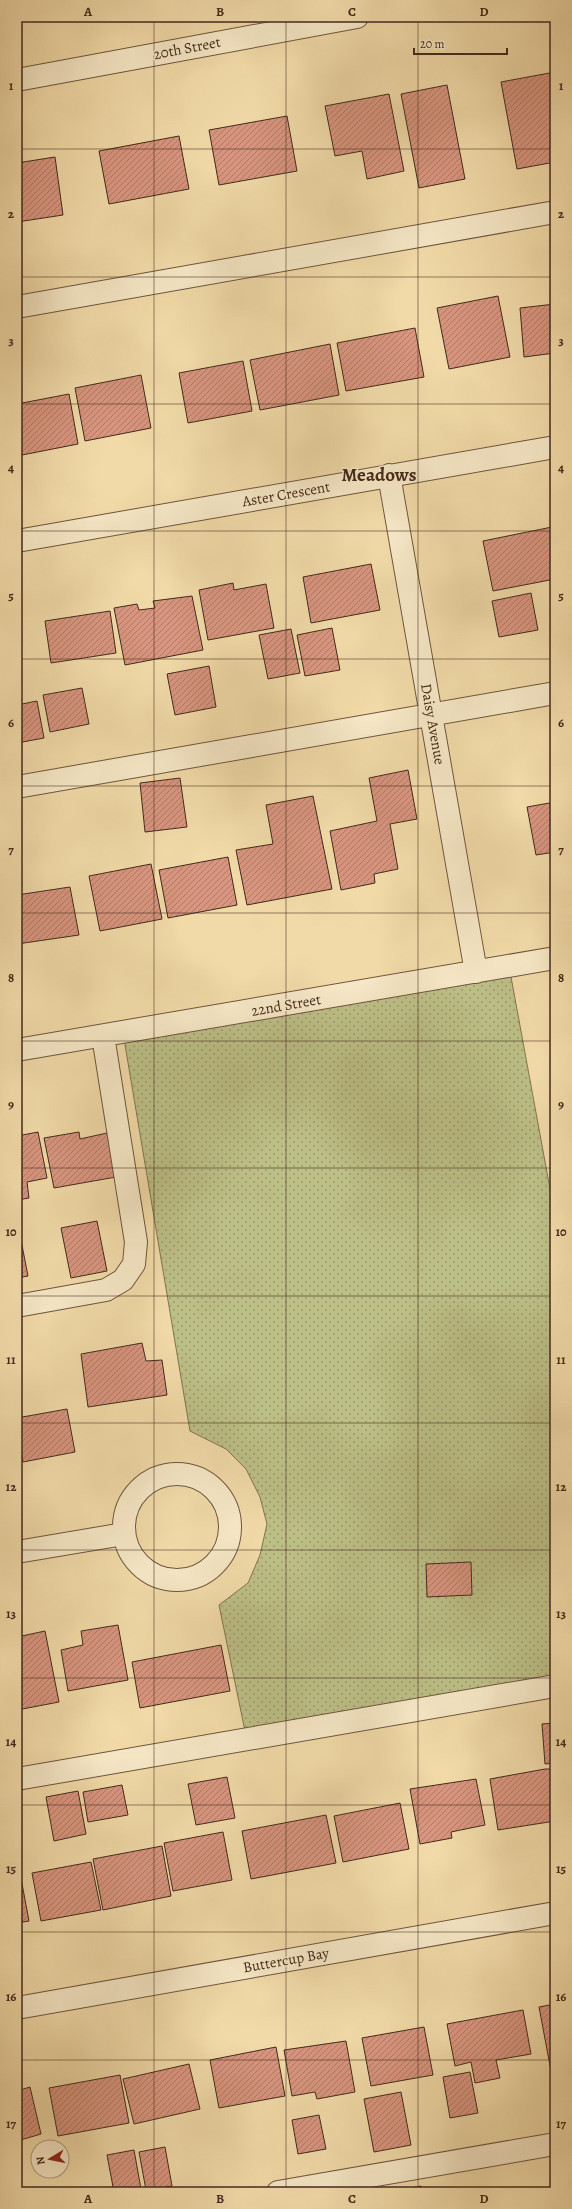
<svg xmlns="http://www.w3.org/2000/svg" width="572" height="2209" viewBox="0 0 572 2209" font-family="Alegreya,serif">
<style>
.park{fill:url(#park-dots);stroke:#807450}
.building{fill:url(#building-hatch);stroke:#432a1a}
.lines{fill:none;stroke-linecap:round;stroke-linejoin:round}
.minor-casing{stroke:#6e563e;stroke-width:24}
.minor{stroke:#f6e7c6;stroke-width:22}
.grid{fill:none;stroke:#432a1a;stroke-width:1;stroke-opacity:0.55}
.labels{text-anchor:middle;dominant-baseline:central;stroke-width:3;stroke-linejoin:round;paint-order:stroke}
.street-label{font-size:15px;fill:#432a1a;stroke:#f6e7c6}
.district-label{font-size:19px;font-weight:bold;fill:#432a1a;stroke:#f6e7c6}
.neatline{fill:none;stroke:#432a1a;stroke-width:1.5}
.grid-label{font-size:13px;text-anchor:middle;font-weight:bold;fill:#432a1a}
</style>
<defs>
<pattern id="park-dots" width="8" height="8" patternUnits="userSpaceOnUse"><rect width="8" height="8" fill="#bcbf86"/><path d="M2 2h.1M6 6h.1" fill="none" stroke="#9a9b6d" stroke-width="1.8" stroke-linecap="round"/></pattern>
<pattern id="building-hatch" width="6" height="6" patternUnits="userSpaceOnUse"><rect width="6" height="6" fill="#d8957f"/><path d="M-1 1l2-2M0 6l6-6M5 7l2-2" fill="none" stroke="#b17a67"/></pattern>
</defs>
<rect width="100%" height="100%" fill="#f1daa8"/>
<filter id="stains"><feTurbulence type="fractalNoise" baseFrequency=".005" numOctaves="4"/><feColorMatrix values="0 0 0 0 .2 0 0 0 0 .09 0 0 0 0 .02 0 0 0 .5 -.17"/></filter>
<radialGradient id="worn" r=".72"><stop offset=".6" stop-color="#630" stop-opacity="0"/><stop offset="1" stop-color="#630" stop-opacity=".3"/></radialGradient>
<!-- park -->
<path class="park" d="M509,966L555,1216V1677L245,1731L219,1605L248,1583L260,1555L267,1524L260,1497L246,1469L226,1449L190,1431L123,1033Z"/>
<!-- building -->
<path class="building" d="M555,72V162L517,169L501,82Z
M447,85L465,179L419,188L401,94Z
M389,94L404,171L367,179L362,151L335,156L325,106Z
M287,116L297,171L219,185L209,130Z
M179,136L189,189L109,204L99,151Z
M55,157L63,215L17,222V163Z
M498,296L510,357L449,369L437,308Z
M555,304V353L524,357L520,308Z
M415,328L424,377L346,391L337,343Z
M330,344L339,395L260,410L250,360Z
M243,361L252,411L188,423L179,373Z
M141,375L151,428L85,441L75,388Z
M69,394L78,444L17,456V404Z
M552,527L555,544V579L493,591L483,541Z
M371,564L380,610L311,623L303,577Z
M233,583L234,590L266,584L274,628L208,640L199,590Z
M531,593L538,630L499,637L492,601Z
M192,596L203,650L125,665L114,608L137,604L139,610L155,608L153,601Z
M110,611L116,653L51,663L45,621Z
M332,628L340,670L305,676L297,635Z
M291,629L300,673L268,679L259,635Z
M17,645L20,664L17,665Z
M209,666L216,707L175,715L167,674Z
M82,688L89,724L50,732L43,695Z
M37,701L44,738L17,743V705Z
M408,770L417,819L390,824L398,869L374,874L375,883L341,890L330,831L377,821L369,778Z
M180,778L187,827L145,832L140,783Z
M313,796L332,889L247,905L236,850L273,844L266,805Z
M555,802V852L536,855L527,807Z
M228,857L237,905L168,918L159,870Z
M151,864L162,919L100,931L89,876Z
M70,887L79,935L17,944V895Z
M38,1132L47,1178L27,1182L29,1198L17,1200V1136Z
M79,1132L80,1139L107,1133L116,1177L54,1188L44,1138Z
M97,1221L107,1271L71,1278L61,1228Z
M20,1235L28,1276L17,1278V1236Z
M142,1343L146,1361L162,1360L167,1395L88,1407L81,1354Z
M67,1409L75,1452L23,1462L17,1431V1418Z
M471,1562L472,1595L427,1597L426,1564Z
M118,1625L128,1680L68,1691L61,1650L83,1645L81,1631Z
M45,1631L59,1702L17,1710V1637Z
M221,1645L230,1691L140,1708L132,1662Z
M555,1723V1763L545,1764L542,1724Z
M545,1769H555V1821L498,1830L490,1779Z
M227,1777L235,1818L196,1825L188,1784Z
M476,1779L485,1825L451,1832L452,1838L420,1844L410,1789Z
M122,1785L128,1815L88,1822L83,1792Z
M78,1791L86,1834L54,1841L46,1797Z
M400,1803L409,1849L343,1862L334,1816Z
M326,1815L336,1863L251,1879L242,1831Z
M223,1832L232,1880L173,1891L164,1843Z
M162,1846L171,1896L103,1910L93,1859Z
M91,1862L101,1910L41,1921L32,1873Z
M20,1873L29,1921L17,1923V1874Z
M555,2004V2070L551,2071L539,2007Z
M523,2010L531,2054L496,2060L500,2078L475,2083L471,2062L455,2066L447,2024Z
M424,2027L433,2075L371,2086L362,2038Z
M346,2041L355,2092L317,2099L315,2092L292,2096L284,2050Z
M276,2047L285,2096L219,2108L210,2060Z
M189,2064L200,2109L134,2124L123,2079Z
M470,2072L478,2113L450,2118L443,2077Z
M120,2075L129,2123L58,2136L49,2088Z
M30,2087L41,2134L17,2141V2091Z
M401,2092L411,2145L374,2152L364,2099Z
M319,2115L326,2149L298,2154L292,2120Z
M165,2147L172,2186L146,2190L139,2152Z
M134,2150L141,2189L114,2192L107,2155Z
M421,2186L422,2192H388Z"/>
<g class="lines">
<!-- minor casing -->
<g class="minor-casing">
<path id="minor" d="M17,80L357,17
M17,307L555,212
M389,475L476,972
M17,541L555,447
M17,787L555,693
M17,1050L555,958
M17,1306L106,1290L123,1280L134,1264L136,1242L103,1036
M124 1527a53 53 0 1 1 106 0a53 53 0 1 1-106 0Z
M17,1552L124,1534
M17,1779L555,1686
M17,2008L555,1913
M278,2192L555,2144"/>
</g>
<!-- minor -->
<use href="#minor" class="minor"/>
</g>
<!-- grid -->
<path class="grid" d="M154,17V2192M286,17V2192M418,17V2192M17,149H555M17,277H555M17,404H555M17,531H555M17,659H555M17,786H555M17,913H555M17,1041H555M17,1168H555M17,1296H555M17,1423H555M17,1550H555M17,1678H555M17,1805H555M17,1932H555M17,2060H555"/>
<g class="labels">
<!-- street labels -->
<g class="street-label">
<text transform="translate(187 48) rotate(-11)">20th Street</text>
<text transform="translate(286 494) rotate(-10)">Aster Crescent</text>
<text transform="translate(433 724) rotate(80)">Daisy Avenue</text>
<text transform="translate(286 1005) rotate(-10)">22nd Street</text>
<text transform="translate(286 1960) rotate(-10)">Buttercup Bay</text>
</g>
<!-- district labels -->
<g class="district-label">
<text x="379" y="475">Meadows</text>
</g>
</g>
<!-- margin -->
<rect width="572" height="2209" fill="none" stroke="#f1daa8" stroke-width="44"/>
<!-- north arrow -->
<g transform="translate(50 2159) rotate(260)"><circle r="19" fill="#f6e7c6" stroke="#ae9b81"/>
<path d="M0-3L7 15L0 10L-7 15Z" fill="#8f2418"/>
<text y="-6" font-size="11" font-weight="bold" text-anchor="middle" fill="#432a1a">N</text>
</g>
<!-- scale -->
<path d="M414 48v6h93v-6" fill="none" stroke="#432a1a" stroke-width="2"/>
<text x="420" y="48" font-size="12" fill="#432a1a" stroke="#f6e7c6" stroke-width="3" paint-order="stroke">20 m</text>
<rect x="22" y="22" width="528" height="2165" class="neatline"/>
<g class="grid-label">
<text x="88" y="16">A</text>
<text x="220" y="16">B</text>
<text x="352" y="16">C</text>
<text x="484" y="16">D</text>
<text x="11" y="90">1</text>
<text x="561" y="90">1</text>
<text x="11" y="218">2</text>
<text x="561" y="218">2</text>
<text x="11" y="345">3</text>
<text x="561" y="345">3</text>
<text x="11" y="472">4</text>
<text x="561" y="472">4</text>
<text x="11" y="600">5</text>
<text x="561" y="600">5</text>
<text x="11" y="727">6</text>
<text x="561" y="727">6</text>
<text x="11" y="854">7</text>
<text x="561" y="854">7</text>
<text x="11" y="982">8</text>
<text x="561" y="982">8</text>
<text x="11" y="1109">9</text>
<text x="561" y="1109">9</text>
<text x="11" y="1236">10</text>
<text x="561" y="1236">10</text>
<text x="11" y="1364">11</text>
<text x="561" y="1364">11</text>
<text x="11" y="1491">12</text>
<text x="561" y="1491">12</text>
<text x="11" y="1618">13</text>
<text x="561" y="1618">13</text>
<text x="11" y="1746">14</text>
<text x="561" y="1746">14</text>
<text x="11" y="1873">15</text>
<text x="561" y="1873">15</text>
<text x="11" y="2001">16</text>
<text x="561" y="2001">16</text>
<text x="11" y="2128">17</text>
<text x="561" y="2128">17</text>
<text x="88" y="2203">A</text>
<text x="220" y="2203">B</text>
<text x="352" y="2203">C</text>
<text x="484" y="2203">D</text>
</g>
<rect width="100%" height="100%" filter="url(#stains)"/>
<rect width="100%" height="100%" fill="url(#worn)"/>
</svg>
